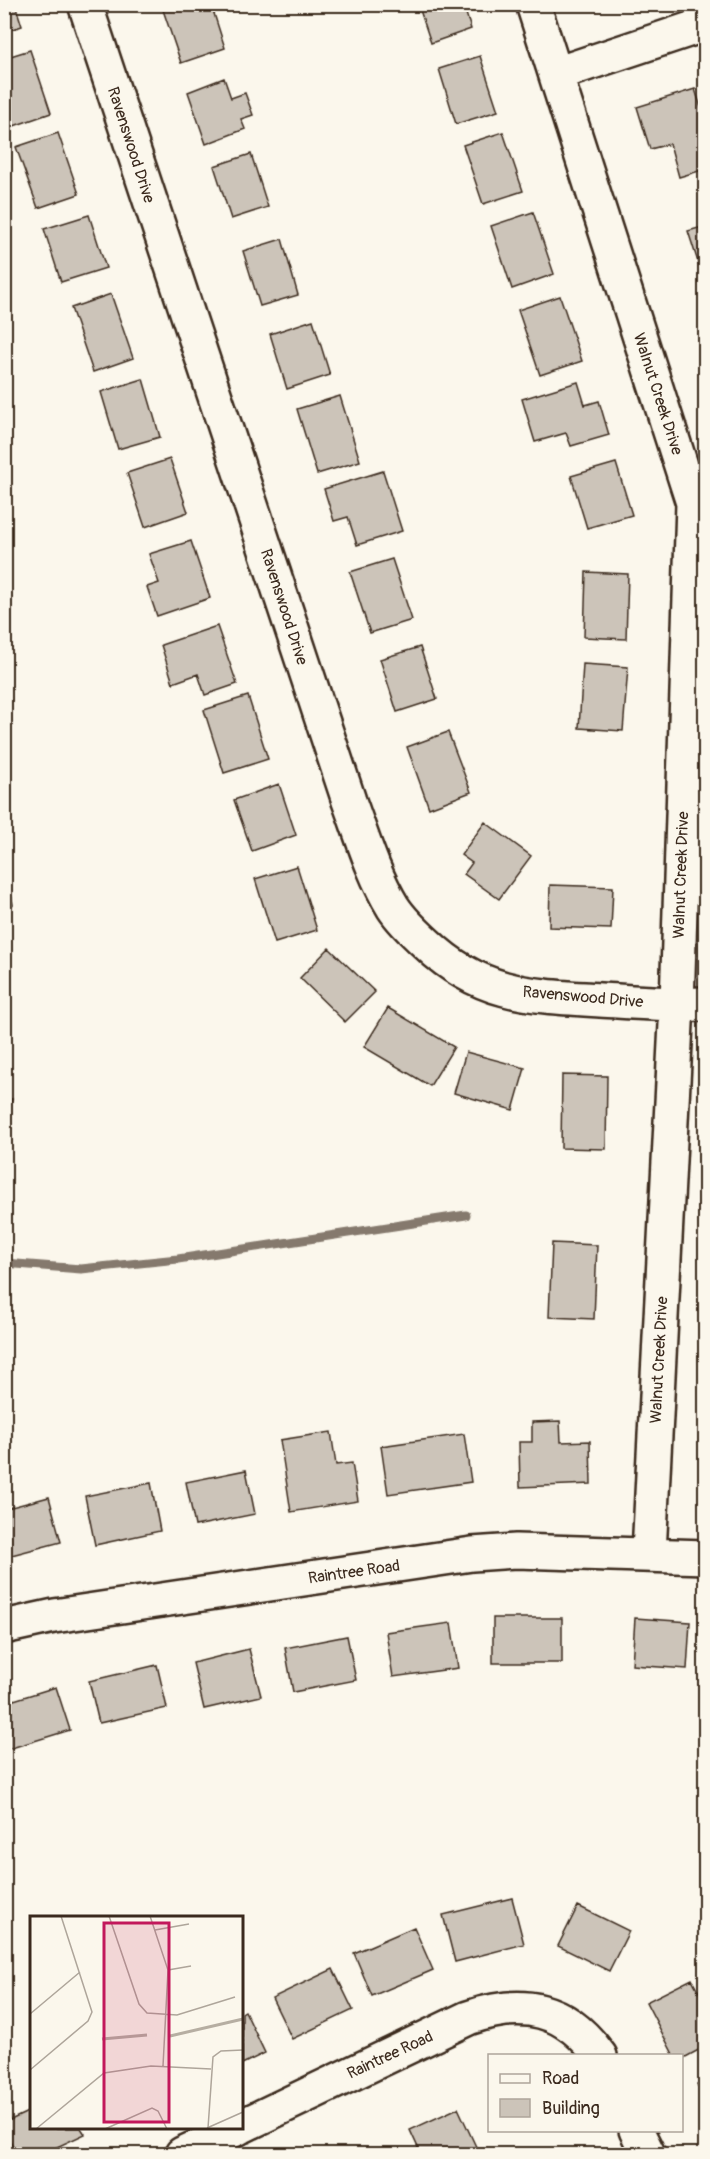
<svg xmlns="http://www.w3.org/2000/svg" width="710" height="2159" viewBox="0 0 710 2159" font-family="Pangolin,sans-serif">
<style>
.lines{fill:none;stroke-linecap:round;stroke-linejoin:round}
.stream{stroke:#85796d;stroke-width:9}
.building{fill:#ccc4b9;stroke:#3b2a1e;stroke-width:1.5}
.minor-casing{stroke:#3b2a1e;stroke-width:38}
.minor{stroke:#fbf7ec;stroke-width:33}
.labels{text-anchor:middle;dominant-baseline:central;stroke-width:5;stroke-linejoin:round;paint-order:stroke}
.street-label{font-size:16px;fill:#3b2a1e;stroke:#fbf7ec}
.inset-river{fill:none;stroke:#b6aea2;stroke-width:3}
.inset-road{fill:none;stroke:#aea59a;stroke-width:1.5}
.view{fill:#c2185b;fill-opacity:0.15;stroke:#c2185b;stroke-width:3}
.inset-edge{fill:none;stroke:#3b2a1e;stroke-width:3}
</style>
<rect width="100%" height="100%" fill="#fbf7ec"/>
<filter id="ink" filterUnits="userSpaceOnUse"><feTurbulence type="fractalNoise" baseFrequency=".0167" numOctaves="2"/><feDisplacementMap in="SourceGraphic" scale="12" xChannelSelector="R" yChannelSelector="G"/><feConvolveMatrix kernelMatrix="1 2 1 2 8 2 1 2 1" color-interpolation-filters="sRGB"/></filter>
<g filter="url(#ink)">
<g class="lines">
<!-- stream -->
<path class="stream" d="M4,1263L81,1269L178,1259L466,1215"/>
</g>
<!-- building -->
<path class="building" d="M4,4H15L22,26L4,32Z
M161,4H211L225,48L181,63Z
M418,4H463L471,29L431,43Z
M30,50L51,113L8,128L4,117V58Z
M480,56L498,111L456,124L439,69Z
M224,78L231,98L245,93L253,115L241,119L245,129L206,144L188,92Z
M695,89L706,123V169L679,177L670,144L650,149L637,107Z
M503,132L523,191L483,204L463,145Z
M58,133L79,194L38,208L16,147Z
M251,154L268,207L231,219L214,166Z
M533,212L554,274L512,289L491,226Z
M89,215L106,268L61,282L44,229Z
M706,226V287L688,231Z
M282,239L298,295L260,306L243,251Z
M111,294L133,358L93,372L71,308Z
M560,296L582,361L540,375L518,310Z
M313,320L330,375L287,389L270,334Z
M143,379L160,437L118,449L101,392Z
M578,382L585,405L599,401L609,435L571,446L566,433L535,442L522,399Z
M340,396L360,461L317,474L297,409Z
M170,459L188,512L145,527L127,473Z
M616,463L632,515L587,528L571,476Z
M383,471L402,531L357,545L348,517L334,521L324,489Z
M191,541L210,598L157,616L147,587L159,583L149,554Z
M392,559L412,620L370,633L350,572Z
M586,572L628,574L626,639L584,637Z
M217,626L237,684L205,695L198,674L173,683L161,645Z
M420,647L437,699L397,712L380,659Z
M583,664L628,667L623,731L579,728Z
M248,696L268,759L224,773L204,710Z
M448,732L471,792L429,808L407,747Z
M279,784L296,835L252,851L234,800Z
M485,822L531,856L499,899L464,874L472,863L461,855Z
M4,852L13,905L4,906Z
M297,866L317,930L275,943L255,879Z
M550,885L613,887L611,929L549,927Z
M329,948L375,992L345,1022L300,978Z
M388,1008L454,1047L430,1086L364,1047Z
M466,1052L525,1068L513,1110L454,1093Z
M562,1075L607,1076L606,1149L561,1148Z
M4,1097L12,1099L4,1123Z
M552,1243L597,1245L594,1319L549,1317Z
M560,1421L561,1442L590,1441L591,1484L520,1487L519,1442H532V1422Z
M331,1432L336,1465L352,1463L358,1501L291,1512L280,1440Z
M464,1434L471,1482L388,1494L381,1446Z
M246,1470L255,1514L195,1526L186,1482Z
M151,1483L160,1531L95,1545L85,1496Z
M49,1497L61,1542L4,1557V1509Z
M493,1618H562V1663H493Z
M635,1618L690,1622L687,1669L632,1665Z
M451,1623L458,1668L393,1677L386,1632Z
M347,1636L356,1680L293,1692L285,1648Z
M249,1649L261,1696L204,1709L193,1663Z
M157,1665L167,1708L99,1723L89,1681Z
M56,1687L70,1730L5,1750L4,1703Z
M512,1898L524,1944L455,1962L443,1915Z
M578,1906L629,1931L609,1971L558,1946Z
M414,1927L433,1970L372,1996L354,1953Z
M333,1969L353,2010L292,2039L272,1998Z
M692,1979L706,2005V2046L682,2059V2056H674L646,2002Z
M245,2011L265,2053L242,2064V2013Z
M706,2081V2102L697,2085Z
M458,2108L478,2151L470,2154H421L410,2130Z
M32,2110V2128H81L85,2134L42,2154H17L4,2129V2123Z
M371,2149L374,2154H359Z"/>
<g class="lines">
<!-- minor casing -->
<g class="minor-casing">
<path id="minor" d="M85,4L349,801C362,836 373,874 393,907C402,921 415,933 427,944C480,995 531,996 600,1000C635,1002 670,1005 706,1004
M533,4L693,503L677,1004L649,1553
M556,74L706,24
M4,1627L54,1616L472,1554L516,1551L706,1557
M242,2126L468,2018C523,1999 565,2007 600,2056
M636,2130L648,2154
M182,2154L238,2128"/>
</g>
<!-- minor -->
<use href="#minor" class="minor"/>
</g>
</g>
<g class="labels">
<!-- street labels -->
<g class="street-label">
<text transform="translate(131 145) rotate(72)">Ravenswood Drive</text>
<text transform="translate(658 394) rotate(72)">Walnut Creek Drive</text>
<text transform="translate(284 607) rotate(72)">Ravenswood Drive</text>
<text transform="translate(681 875) rotate(-88)">Walnut Creek Drive</text>
<text transform="translate(583 997) rotate(5)">Ravenswood Drive</text>
<text transform="translate(659 1360) rotate(-87)">Walnut Creek Drive</text>
<text transform="translate(354 1572) rotate(-8)">Raintree Road</text>
<text transform="translate(390 2055) rotate(-25)">Raintree Road</text>
</g>
</g>
<!-- overview -->
<g transform="translate(30 1916)">
<rect width="213" height="213" fill="#fbf7ec"/>
<path class="inset-river" d="M140,120L213,103M72,123L117,119"/>
<path class="inset-road" d="M79,0L109,88L117,97L147,99L205,81M120,0L138,54L133,150M125,14L159,8M138,54L161,50M0,98L50,56M0,154L58,105L62,96L31,0M177,212L213,196M178,212L183,141L191,135L213,134M6,213L74,157L121,150L181,153M75,213L122,192L128,195L137,213"/>
<path class="view" d="M74,7H139V206H74Z"/>
<rect width="213" height="213" class="inset-edge"/>
</g>
<!-- margin -->
<rect width="710" height="2159" fill="none" stroke="#fbf7ec" stroke-width="24"/>
<rect x="12" y="12" width="686" height="2135" fill="none" stroke="#3b2a1e" stroke-width="2" filter="url(#ink)"/>
<!-- legend -->
<rect x="488" y="2054" width="195" height="78" fill="#fbf7ec" stroke="#aea59a" stroke-width="1.5"/>
<rect x="500" y="2074" width="30" height="9" fill="#fbf7ec" stroke="#aea59a" stroke-width="1.5"/>
<text x="542" y="2084" font-size="18" fill="#3b2a1e">Road</text>
<rect x="500" y="2099" width="30" height="18" fill="#ccc4b9" stroke="#aea59a" stroke-width="1.5"/>
<text x="542" y="2114" font-size="18" fill="#3b2a1e">Building</text>
</svg>
